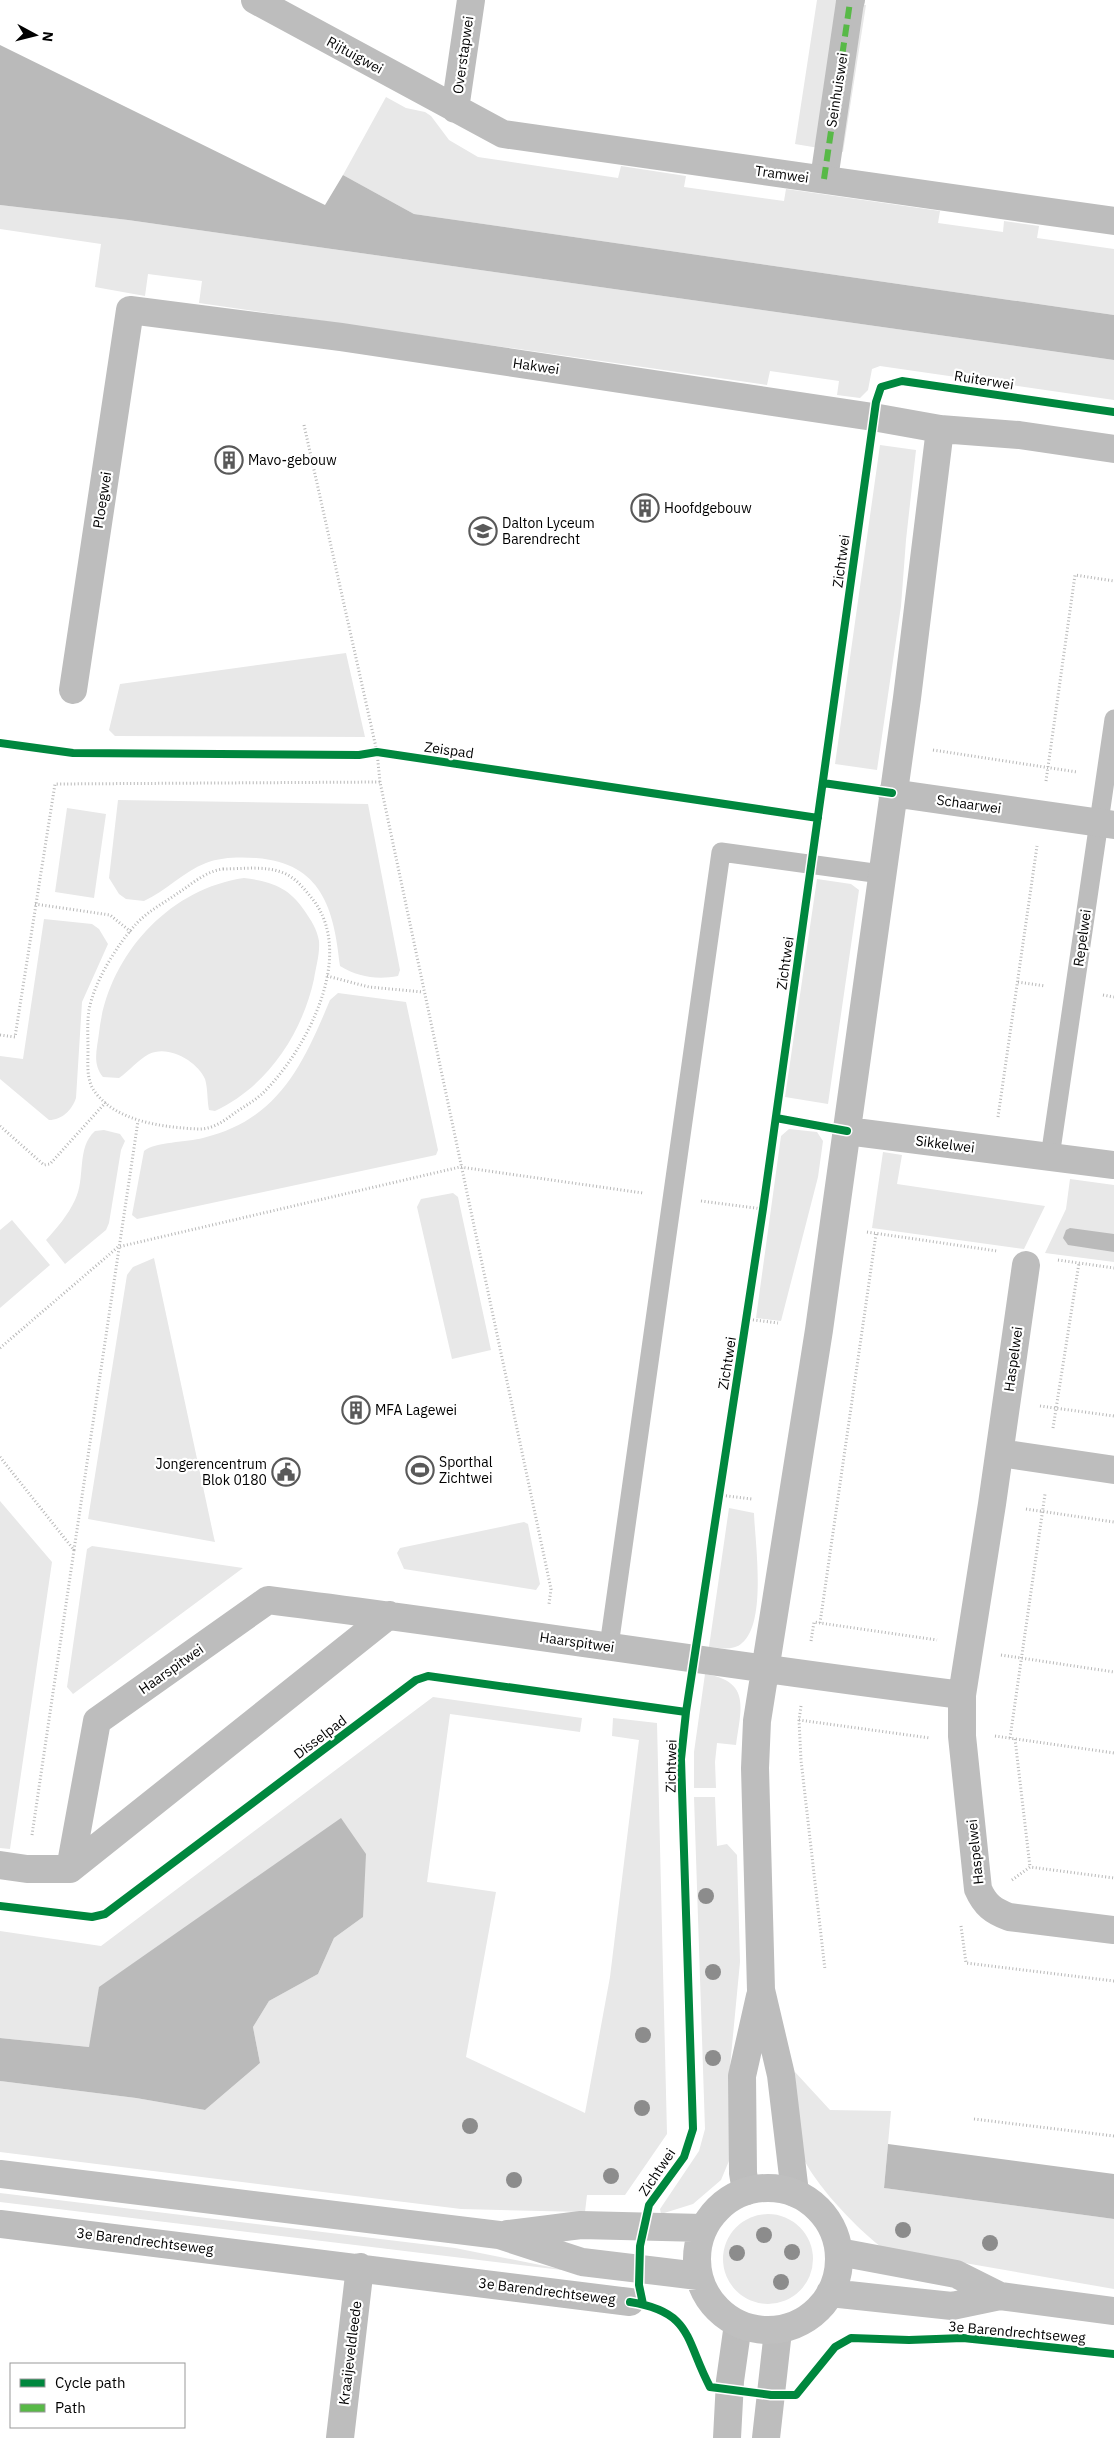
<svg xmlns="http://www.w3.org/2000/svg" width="1114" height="2438" viewBox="0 0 1114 2438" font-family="'IBM Plex Sans',sans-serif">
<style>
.green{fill:#e8e8e8}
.water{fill:#bababa}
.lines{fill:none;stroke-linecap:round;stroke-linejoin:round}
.path{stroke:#b8b8b8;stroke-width:3;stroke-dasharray:1 2.5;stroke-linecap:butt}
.service{stroke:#bdbdbd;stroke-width:19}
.pedestrian{stroke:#bdbdbd;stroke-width:28}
.minor{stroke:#bdbdbd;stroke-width:28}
.secondary{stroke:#bfbfbf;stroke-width:28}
.quiet{stroke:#58b947;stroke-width:6;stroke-dasharray:12 6;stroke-linecap:butt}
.cycleway-casing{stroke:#fff;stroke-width:11}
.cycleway{stroke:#00873e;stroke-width:8}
.tree{fill:#8c8c8c}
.labels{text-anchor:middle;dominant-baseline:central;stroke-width:4.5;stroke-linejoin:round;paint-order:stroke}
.street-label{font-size:14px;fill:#000;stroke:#fff}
.poi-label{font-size:14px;fill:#000;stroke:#fff;text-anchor:start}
</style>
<rect width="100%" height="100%" fill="#fff"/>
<!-- green -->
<path class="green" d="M817,0H838L866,5L843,152L795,144Z
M386,97L406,108L425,112L431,116L449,140L478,157L618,178L621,166L686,176L684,187L784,201L786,189L940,211L938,223L1003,232L1004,221L1039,226L1037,238L1114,249V315L414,214L343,175Z
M0,205L128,220L1114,360V400L880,366L872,369L868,390L860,398L837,395L839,381L770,371L767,385L199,303L202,281L148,274L145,296L95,287L101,244L0,229Z
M880,445L916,450L906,540L901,606L877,770L835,764Z
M346,653L365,737L115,736L109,730L120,684Z
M118,800L368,804L400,970L398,976C377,980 358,977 340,966C334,909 322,863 256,858C240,857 221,857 206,863C184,871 166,891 144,901L126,899L119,894L109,878Z
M67,808L106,814L94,898L55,892Z
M244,878C270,881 289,887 304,910C311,920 317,929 319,941C320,954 316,966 314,979C302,1034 267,1087 215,1111L209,1110C207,1100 208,1089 205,1079C198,1062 169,1044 149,1054C139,1059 129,1071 119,1078L103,1077C92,1064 97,1049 99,1033C107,958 167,889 244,878Z
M817,879L851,884L859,890L828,1104L785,1097Z
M44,919L92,924L99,929L108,944L82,1002L76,1098C72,1110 62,1120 49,1120L0,1079V1056L23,1059Z
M338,993L406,1002L438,1150L436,1155L137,1219L132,1215L144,1151C154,1142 188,1142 203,1138C278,1120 303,1065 330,1000Z
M789,1129L817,1132L823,1141L818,1177L781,1321L756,1318L781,1136Z
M104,1130L120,1134L125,1141L121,1150L109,1223L106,1230L65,1264L46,1240C57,1228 68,1215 75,1200C86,1178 76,1148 95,1131Z
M883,1152L902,1155L897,1184L1045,1206L1024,1249L872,1228Z
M1070,1179L1114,1185V1262L1045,1253L1066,1209Z
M453,1193L458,1197L491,1350L452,1359L417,1207L421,1199Z
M12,1220L50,1265L0,1308V1230Z
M154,1258L214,1538L215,1542L88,1519L127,1275L133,1267Z
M0,1501L52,1562L10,1849L0,1848Z
M729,1508L754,1513C755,1543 767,1622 742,1643C734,1651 719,1648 709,1647Z
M524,1522L528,1524L540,1584L536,1590L404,1569L397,1553L400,1548Z
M92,1546L243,1568L73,1694L67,1687L87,1549Z
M705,1674C751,1681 741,1708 736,1745L717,1743L715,1762L716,1788H694V1752Z
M433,1697L582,1718L580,1732L450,1714L427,1882L496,1892L466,2057L585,2113L610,1977L639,1740L612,1736L613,1718L657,1723L667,2134L625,2195H587L585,2212L461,2209L0,2152V2081L136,2098L205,2110L260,2063L253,2027L269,2001L318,1974L334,1938L363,1917L89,2047L0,2038V1931L101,1946Z
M694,1797H715L717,1846L727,1844L737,1855L740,1962L729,2077L731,2156L721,2180L693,2204L661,2214L660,2209L699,2151L705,2129Z
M795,2072L830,2110L891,2111L884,2188L1114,2219V2289L884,2249C858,2230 802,2173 798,2142C794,2119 796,2095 795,2072Z
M0,2193L455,2248L570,2271L0,2202Z
M723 2259a45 45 0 1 1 90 0a45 45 0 1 1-90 0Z"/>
<!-- water -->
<path class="water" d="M0,45L325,205L343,175L414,214L1114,315V360L128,220L0,205Z
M1070,1228L1114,1234V1252L1068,1245L1063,1238L1066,1230Z
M341,1818L366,1854L363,1917L334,1938L318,1974L269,2001L253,2027L260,2063L205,2110L136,2098L0,2081V2038L89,2047L99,1987Z
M888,2144L1114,2174V2219L884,2188Z"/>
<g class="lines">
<!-- path -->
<path class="path" d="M304,425L377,752L380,782L551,1589L549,1604
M933,750L1077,772
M1046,781L1075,575L1114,581
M223,869C243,869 267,865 286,874C298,880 306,891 314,901C356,958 305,1052 262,1094C255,1100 247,1105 239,1110C226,1119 214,1130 197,1129C163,1127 117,1122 95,1092C86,1080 88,1064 88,1050C88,1037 87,1023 89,1010C94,982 117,945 136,924C148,911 164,903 178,893C192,884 206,871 223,869Z
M35,904L110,915L131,932
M327,976L369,987L423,992
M1018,982L1045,986
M1103,995L1114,997
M0,1035L15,1037L55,784L380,782
M998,1117L1037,846
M0,1126L44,1165L50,1164L106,1102
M701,1201L763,1209
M867,1232L997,1251
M876,1234L820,1623L937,1640
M1058,1260L1114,1268
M746,1319L778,1323
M0,1348L118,1247L460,1167L643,1193
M1040,1406L1114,1416
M1053,1428L1079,1263
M0,1457L74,1550L32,1835
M719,1495L752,1499
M1026,1509L1114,1522
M74,1550L138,1121
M811,1641L814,1622L820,1623
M1001,1655L1114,1672
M801,1706L799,1720L801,1760L825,1970
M799,1720L930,1738
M995,1736L1114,1753
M1010,1738L1045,1494
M1015,1739L1030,1867
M1012,1880L1030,1867L1114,1878
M961,1926L966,1963L1114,1981
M974,2119L1114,2136"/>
<!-- service -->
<path class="service" d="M1050,1157L1114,719
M609,1646L721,852L881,874"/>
<!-- pedestrian -->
<path class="pedestrian" d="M824,179L850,2"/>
<!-- minor -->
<path class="minor" d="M255,0L503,134L1114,221
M850,2L851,0
M455,109L471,0
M73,690L130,310L341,337L873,417L940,429L1019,435L1114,449
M892,793L1114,825
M847,1131L1114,1165
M1026,1265L992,1504L962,1695V1736L978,1889C985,1905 993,1911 1009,1917L1114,1930
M1000,1453L1114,1470
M389,1615L70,1869L97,1721L268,1600C500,1629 730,1666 962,1695
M0,1865L27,1869H70
M746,2191L743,2173L742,2076L760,1996
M795,2193L781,2075L761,1990L755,1768L757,1721L819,1330L907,698L940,429
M0,2224L630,2302
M340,2438L360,2267
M727,2438L730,2381L738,2324
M766,2438L778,2331"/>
<!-- secondary -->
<path class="secondary" d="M0,2174L499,2235L582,2262L698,2276
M697 2259a71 71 0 1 1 142 0a71 71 0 1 1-142 0Z
M508,2234L581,2225L703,2228
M839,2252L956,2274L1000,2296L1114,2311
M830,2293L952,2306L1000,2296"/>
<!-- quiet -->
<path class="quiet" d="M824,179L850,2"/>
<!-- cycleway casing -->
<g class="cycleway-casing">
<path id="cycleway" d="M0,743L73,753L359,755L377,752L818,818
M823,783L892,793
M776,1118L847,1131
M0,1906L92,1917L105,1914L416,1680L428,1676L686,1712
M630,2302C693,2312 685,2340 710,2387L771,2395H796L835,2347L851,2338L909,2340L963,2338L1114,2354
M643,2304L639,2285L640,2246L649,2205L684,2157L693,2129L681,1759L686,1712L763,1209L876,402L881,387L902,381L1114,412"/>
</g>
<!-- cycleway -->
<use href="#cycleway" class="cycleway"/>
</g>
<!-- trees -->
<g class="tree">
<circle cx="706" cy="1896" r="8"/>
<circle cx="713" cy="1972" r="8"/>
<circle cx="643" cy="2035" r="8"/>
<circle cx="713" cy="2058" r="8"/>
<circle cx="642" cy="2108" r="8"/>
<circle cx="470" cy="2126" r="8"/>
<circle cx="611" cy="2176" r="8"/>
<circle cx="514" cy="2180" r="8"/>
<circle cx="903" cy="2230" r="8"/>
<circle cx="764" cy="2235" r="8"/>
<circle cx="990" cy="2243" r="8"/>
<circle cx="792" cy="2252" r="8"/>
<circle cx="737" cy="2253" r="8"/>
<circle cx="781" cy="2282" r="8"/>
</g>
<!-- icons -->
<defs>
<g id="building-ring" transform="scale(1.4375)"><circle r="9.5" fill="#fff" stroke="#595959" stroke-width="1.5"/><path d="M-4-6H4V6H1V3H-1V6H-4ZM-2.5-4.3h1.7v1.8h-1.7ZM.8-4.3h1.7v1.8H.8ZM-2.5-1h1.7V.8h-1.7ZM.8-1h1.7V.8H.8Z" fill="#595959"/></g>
<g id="school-ring" transform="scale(1.4375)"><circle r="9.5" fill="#fff" stroke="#595959" stroke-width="1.5"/><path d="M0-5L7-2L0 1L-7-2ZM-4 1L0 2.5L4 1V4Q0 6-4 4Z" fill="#595959"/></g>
<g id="stadium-ring" transform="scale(1.4375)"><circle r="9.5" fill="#fff" stroke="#595959" stroke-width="1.5"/><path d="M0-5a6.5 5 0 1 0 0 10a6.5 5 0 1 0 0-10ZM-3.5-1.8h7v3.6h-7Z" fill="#595959"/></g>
<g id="civic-ring" transform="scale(1.4375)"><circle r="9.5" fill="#fff" stroke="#595959" stroke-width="1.5"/><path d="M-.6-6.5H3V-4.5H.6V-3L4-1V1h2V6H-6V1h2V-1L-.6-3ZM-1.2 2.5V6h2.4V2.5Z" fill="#595959"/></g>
</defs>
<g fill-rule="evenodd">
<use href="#building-ring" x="229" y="460"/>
<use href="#building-ring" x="645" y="508"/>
<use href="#school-ring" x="483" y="531"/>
<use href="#building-ring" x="356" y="1410"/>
<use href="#stadium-ring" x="420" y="1470"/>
<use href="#civic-ring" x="286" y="1472"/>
</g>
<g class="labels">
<!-- street labels -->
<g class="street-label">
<text transform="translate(355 55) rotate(29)">Rijtuigwei</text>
<text transform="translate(463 55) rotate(-82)">Overstapwei</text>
<text transform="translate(837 90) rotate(-81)">Seinhuiswei</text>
<text transform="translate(782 174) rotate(8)">Tramwei</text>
<text transform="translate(536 366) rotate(8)">Hakwei</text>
<text transform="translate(984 380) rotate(9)">Ruiterwei</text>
<text transform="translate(102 500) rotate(-81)">Ploegwei</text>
<text transform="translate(841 561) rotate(-82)">Zichtwei</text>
<text transform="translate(449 750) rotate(8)">Zeispad</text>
<text transform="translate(969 804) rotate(8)">Schaarwei</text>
<text transform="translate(1082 938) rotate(-82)">Repelwei</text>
<text transform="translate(785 963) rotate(-82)">Zichtwei</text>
<text transform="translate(945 1144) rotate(7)">Sikkelwei</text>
<text transform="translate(1013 1359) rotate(-82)">Haspelwei</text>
<text transform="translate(727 1363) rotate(-81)">Zichtwei</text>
<text transform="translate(577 1642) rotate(8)">Haarspitwei</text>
<text transform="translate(171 1669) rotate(-35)">Haarspitwei</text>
<text transform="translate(320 1737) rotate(-37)">Disselpad</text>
<text transform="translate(671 1766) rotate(-89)">Zichtwei</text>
<text transform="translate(975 1852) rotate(-96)">Haspelwei</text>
<text transform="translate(657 2172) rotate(-56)">Zichtwei</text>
<text transform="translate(145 2241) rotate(7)">3e Barendrechtseweg</text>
<text transform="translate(547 2291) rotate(7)">3e Barendrechtseweg</text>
<text transform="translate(1017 2332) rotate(5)">3e Barendrechtseweg</text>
<text transform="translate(350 2353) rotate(-83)">Kraaijeveldleede</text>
</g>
<!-- poi labels -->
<g class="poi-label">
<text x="248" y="460">Mavo-gebouw</text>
<text x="664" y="508">Hoofdgebouw</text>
<text x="502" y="523">Dalton Lyceum<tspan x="502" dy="16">Barendrecht</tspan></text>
<text x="375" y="1410">MFA Lagewei</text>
<text x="439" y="1462">Sporthal<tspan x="439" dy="16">Zichtwei</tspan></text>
<text x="267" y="1464" text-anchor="end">Jongerencentrum<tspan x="267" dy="16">Blok 0180</tspan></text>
</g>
</g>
<!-- legend -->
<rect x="10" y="2363" width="175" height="65" fill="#ffffff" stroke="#999999"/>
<rect x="20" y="2379" width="25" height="8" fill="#00873e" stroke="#999999"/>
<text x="55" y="2388" font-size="15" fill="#000000">Cycle path</text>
<rect x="20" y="2404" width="25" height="8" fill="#58b947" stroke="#999999"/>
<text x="55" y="2413" font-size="15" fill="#000000">Path</text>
<!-- north arrow -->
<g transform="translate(35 35) rotate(97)" stroke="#ffffff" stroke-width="4" paint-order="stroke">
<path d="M0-4L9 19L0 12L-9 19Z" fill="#000000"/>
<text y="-8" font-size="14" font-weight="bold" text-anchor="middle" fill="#000000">N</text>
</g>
</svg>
